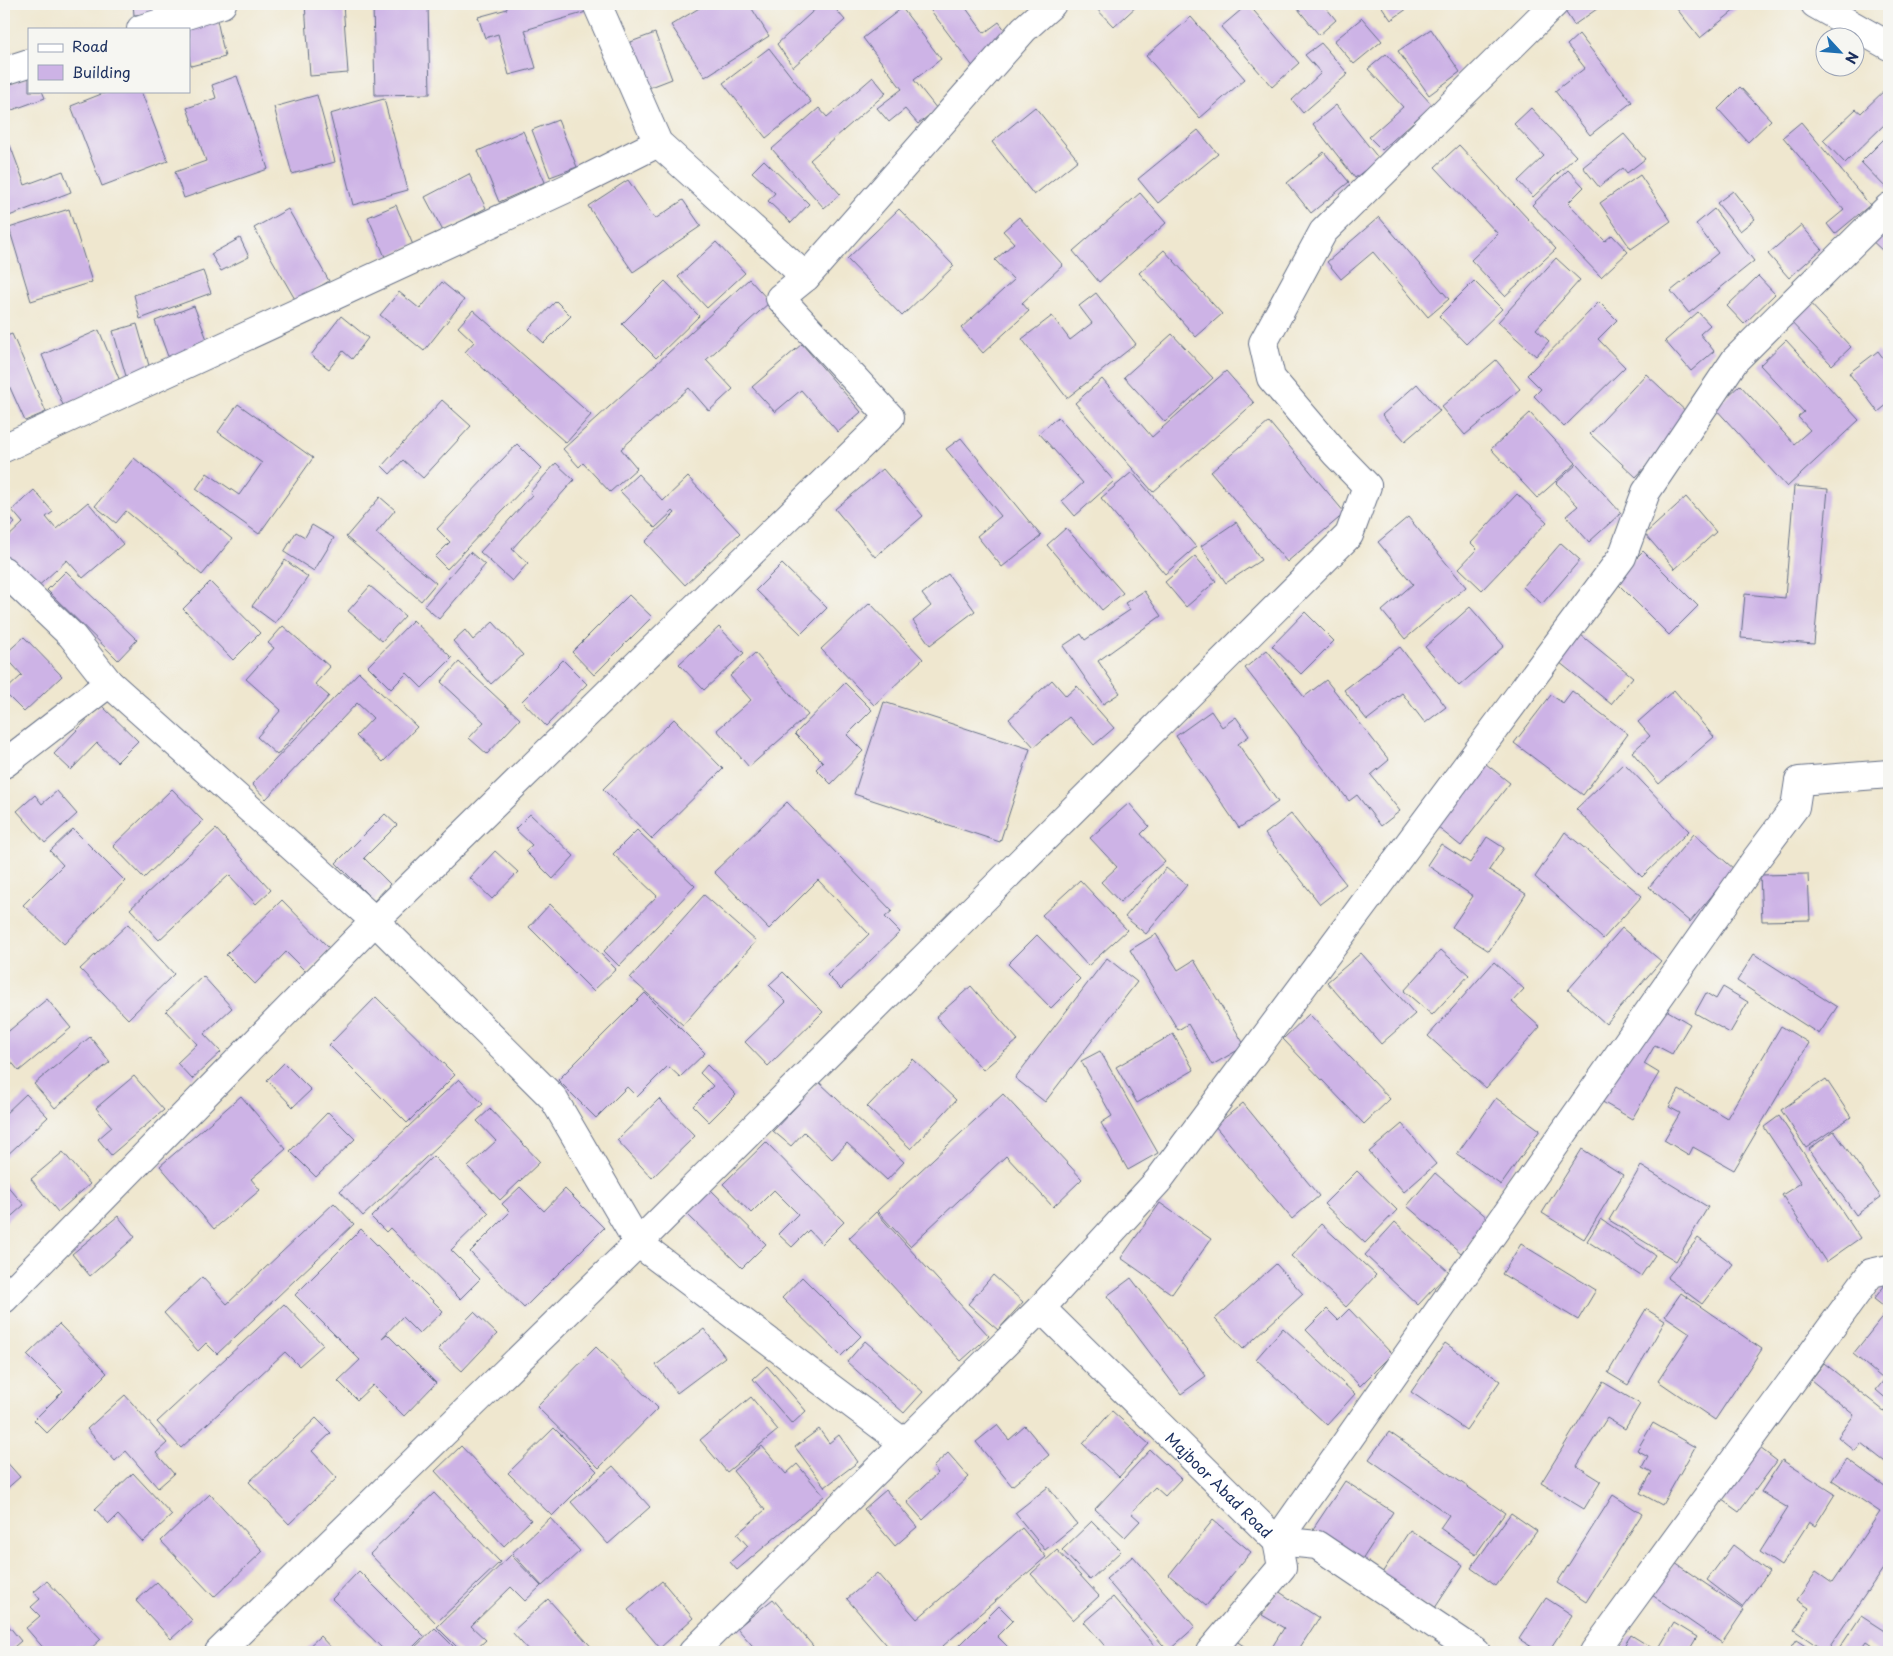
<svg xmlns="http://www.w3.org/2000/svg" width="1893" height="1656" viewBox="0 0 1893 1656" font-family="'Playpen Sans',sans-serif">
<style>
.building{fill:#cdb3e6}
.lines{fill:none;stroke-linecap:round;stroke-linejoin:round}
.minor-casing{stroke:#656f86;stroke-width:30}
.minor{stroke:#fff;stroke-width:28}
.labels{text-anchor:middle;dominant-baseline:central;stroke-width:4;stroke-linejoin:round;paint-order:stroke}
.street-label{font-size:15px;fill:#1b2f5e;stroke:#f6f6f2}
</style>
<rect width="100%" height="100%" fill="#f6f6f2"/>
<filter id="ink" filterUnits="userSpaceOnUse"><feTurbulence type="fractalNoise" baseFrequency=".02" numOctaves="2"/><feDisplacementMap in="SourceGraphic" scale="10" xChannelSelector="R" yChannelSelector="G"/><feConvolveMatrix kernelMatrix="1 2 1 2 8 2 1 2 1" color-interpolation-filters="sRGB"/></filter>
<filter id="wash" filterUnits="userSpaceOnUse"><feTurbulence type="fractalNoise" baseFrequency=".0096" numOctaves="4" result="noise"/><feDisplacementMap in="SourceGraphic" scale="20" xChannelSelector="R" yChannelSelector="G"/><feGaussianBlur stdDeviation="1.12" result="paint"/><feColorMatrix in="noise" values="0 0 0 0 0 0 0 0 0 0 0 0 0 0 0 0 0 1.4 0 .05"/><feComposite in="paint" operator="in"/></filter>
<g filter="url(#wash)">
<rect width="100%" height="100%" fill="#efe7cf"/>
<g id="blocks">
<!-- building -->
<path class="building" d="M133,4H183V10L134,15Z
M305,4H343L348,73L310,76Z
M373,4H428L430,94L375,95Z
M506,4H584L586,12L525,30L536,68L509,75L498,34L485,38L478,17L507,9Z
M706,4H749L769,36L705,77L671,25Z
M821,4H831L845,20L793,67L777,44Z
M926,4H963L984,33L999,22L1012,39L974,68Z
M1092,4H1139L1114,27Z
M1248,4L1299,63L1272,87L1221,27Z
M1294,4H1323L1336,20L1319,35Z
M1380,4H1414L1391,20Z
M1563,4H1604L1574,25L1561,5Z
M1673,4H1732L1736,9L1700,38Z
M902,8L941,59L914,80L937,109L918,124L905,109L889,122L877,108L902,89L863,38Z
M1191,17L1245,79L1200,118L1146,56Z
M1362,18L1382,41L1354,64L1334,41Z
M217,20L225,57L191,66L189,58V29H183Z
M1431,29L1460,72L1429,95L1398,51Z
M655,33L672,79L646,89L628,43Z
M1579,34L1632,102L1590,135L1555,91L1585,68L1567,45Z
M1321,43L1348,74L1303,113L1292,100L1321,73L1305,55Z
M769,48L811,102L766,138L723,83Z
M1386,54L1432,105L1382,150L1369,137L1403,107L1368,69Z
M237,76L268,169L184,198L175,172L206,161L187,108L216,98L212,85Z
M29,77V91H42L45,98L4,113V86Z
M873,77L886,93L810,160L840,194L824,208L772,149L819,108L827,117Z
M1889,86V120L1845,163L1823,140L1856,109L1861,113Z
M1740,87L1771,120L1748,142L1718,109Z
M109,91H141L168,161L102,186L71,106Z
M317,95L335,162L292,174L274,107Z
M384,99L408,190L353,205L330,114Z
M1336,105L1379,159L1355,178L1313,124Z
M1035,107L1078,160L1034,195L992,142Z
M1531,108L1576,156L1533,197L1518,181L1544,156L1514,124Z
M558,120L577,167L550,177L532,130Z
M1801,122L1870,205L1835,234L1827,224L1844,210L1783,137Z
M1198,130L1218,154L1158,203L1138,179Z
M523,131L545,182L499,202L478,151Z
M1624,134L1645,159L1627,173L1623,168L1599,187L1583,167Z
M1889,134V191L1861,162Z
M10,145L25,185L63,171L71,192L4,218V148Z
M1459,145L1556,249L1505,296L1471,260L1498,234L1435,167Z
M1324,152L1349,182L1311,213L1287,183Z
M764,160L809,204L791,223L768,201L775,193L752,172Z
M1568,170L1584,187L1568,203L1605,241L1612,235L1628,252L1601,277L1532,205Z
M469,174L486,208L443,231L425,197Z
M1640,175L1671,221L1631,249L1600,203Z
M628,180L655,219L683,200L701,226L633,272L588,206Z
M1733,191L1755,219L1740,231L1717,203Z
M1140,193L1166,223L1099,282L1073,251Z
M396,205L413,245L385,257L368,217Z
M69,209L92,282L31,301L9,228Z
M288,209L329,281L296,301L254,228Z
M899,209L954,266L902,316L847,259Z
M1714,209L1754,261L1689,313L1671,291L1718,253L1696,224Z
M1889,216V247L1884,252L1869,238Z
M1019,217L1063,265L1022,303L1029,311L983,353L961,328L1014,280L995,260L1014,243L1003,231Z
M1379,217L1449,299L1428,317L1373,252L1341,279L1327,262Z
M1801,225L1822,249L1789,278L1768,254Z
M240,238L249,257L221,271L211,254Z
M716,242L745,273L707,308L678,277Z
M1164,250L1222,314L1196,337L1139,273Z
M1556,258L1580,280L1536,329L1549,341L1536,356L1498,322Z
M203,271L211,293L140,319L134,295Z
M1758,276L1775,294L1744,324L1727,306Z
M749,279L770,302L706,360L733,389L709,411L689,388L621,449L637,468L610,492L583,463L579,467L563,449Z
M665,281L699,316L656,358L622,324Z
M1474,281L1502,309L1466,344L1439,316Z
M442,282L464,300L424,351L380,315L399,292L420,309Z
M1096,293L1136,344L1067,398L1022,339L1052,316L1070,340L1092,323L1079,306Z
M1806,299L1851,347L1832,365L1787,318Z
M556,301L571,316L544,343L529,329Z
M1599,302L1617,320L1598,339L1625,367L1564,427L1534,396L1541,389L1527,375Z
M194,306L210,347L170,362L155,321Z
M473,310L591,415L566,443L465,352L474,342L458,327Z
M1698,312L1710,325L1700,334L1714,351L1691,371L1665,341Z
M341,316L368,338L352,359L343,351L329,369L311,355Z
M137,324L150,369L126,376L113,331Z
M99,330L120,381L63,405L42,355Z
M12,334L46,412L25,421L7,381L4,383V337Z
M1172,334L1213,378L1165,422L1124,377Z
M1786,340L1859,420L1787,487L1715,408L1740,385L1794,444L1810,430L1798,417L1804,412L1760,365Z
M802,344L861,412L838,432L801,390L775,412L752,387Z
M1878,351L1889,366V403L1878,412L1849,373Z
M1496,360L1520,389L1465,435L1441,407Z
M1226,371L1254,403L1153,492L1075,403L1102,379L1152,437Z
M1646,374L1692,417L1636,477L1590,434Z
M1417,384L1440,411L1405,441L1382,415Z
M442,400L471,426L423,478L403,460L390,474L382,466Z
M238,404L313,458L259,534L196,489L207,473L239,495L262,463L218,432Z
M1530,413L1576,463L1537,498L1491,449Z
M1058,417L1114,481L1075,516L1062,501L1083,483L1039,433Z
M1269,422L1345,513L1287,562L1211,472Z
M961,438L1041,536L1002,567L977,536L1001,516L946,449Z
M517,444L542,469L447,569L435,557L450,542L437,529Z
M134,458L232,539L202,575L126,511L116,523L95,506Z
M556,463L574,480L512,549L528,563L512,581L480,552L532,495L530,492Z
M1577,464L1621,513L1589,542L1566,516L1578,506L1556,483Z
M883,469L923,516L875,557L835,509Z
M1132,472L1196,547L1165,574L1101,498Z
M638,474L663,501L688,477L740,533L685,585L645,542L675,513L673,511L655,528L620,491Z
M1794,486L1828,489L1814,644L1741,638L1745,594L1785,598Z
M34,490L53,512L46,517L56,529L88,502L123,544L83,578L67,560L34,590L4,554V541L23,523L12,510Z
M1517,494L1547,522L1482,590L1459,568L1477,549L1471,543Z
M380,497L395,510L376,533L436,583L421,601L346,537Z
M1686,497L1716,532L1675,569L1645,534Z
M4,509L15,523L4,532Z
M1408,517L1466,587L1405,639L1382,611L1413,584L1378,542Z
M1236,522L1261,560L1226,583L1201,546Z
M312,525L334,538L314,571L284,552L296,532L305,537Z
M1066,528L1123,593L1102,610L1047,545Z
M1561,543L1580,560L1542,604L1523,587Z
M1643,551L1698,606L1669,635L1614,580Z
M470,552L485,565L439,619L424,606Z
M1195,556L1216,581L1186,607L1165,582Z
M285,560L308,577L275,623L252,606Z
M782,564L827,608L801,634L756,590Z
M66,571L137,640L118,660L47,590Z
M948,574L975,611L930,645L913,621L931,606L922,594Z
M210,582L260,633L233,660L183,609Z
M370,586L405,616L382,641L348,611Z
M1144,591L1161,616L1098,661L1120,693L1103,704L1063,646L1081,634L1085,640L1130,610L1125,603Z
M629,595L652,617L594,675L572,652Z
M870,603L923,659L874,705L821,649Z
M1470,607L1504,646L1459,686L1425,647Z
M1305,612L1334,641L1301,674L1272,646Z
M413,620L452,658L422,688L407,673L391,689L368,666Z
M493,622L523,655L491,684L453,641L465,630L473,640Z
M283,626L330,667L315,684L329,696L277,755L257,737L281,710L246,679L274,648L268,643Z
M719,627L744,653L704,690L679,664Z
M1581,635L1633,677L1611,704L1559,662Z
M24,637L62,676L24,712L4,692L22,675L4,655Z
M1400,647L1446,707L1425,723L1402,693L1367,720L1344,690Z
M1267,650L1304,697L1326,680L1389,760L1371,775L1400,811L1381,826L1357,795L1349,801L1245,668Z
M755,653L808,715L749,767L717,730L751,700L730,676Z
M563,660L587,684L546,726L522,701Z
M459,662L520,719L487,754L469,738L484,722L441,682Z
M359,672L417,727L383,762L356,736L373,718L357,703L266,799L252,784Z
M1052,680L1066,696L1077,686L1114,728L1094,745L1069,717L1034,747L1009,719Z
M845,683L872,710L847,735L863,751L831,784L816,769L823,762L795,734Z
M1674,690L1714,737L1659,784L1632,752L1650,736L1638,722Z
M1572,691L1628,734L1583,795L1514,743L1551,695L1563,703Z
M884,702L1030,749L1000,842L854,794Z
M101,705L138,741L117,762L97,743L71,770L54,754Z
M1211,711L1222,727L1236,717L1249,736L1238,744L1278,802L1239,828L1176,736Z
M674,719L723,769L652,839L603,789Z
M1481,760L1510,783L1461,846L1432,823Z
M1624,763L1689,831L1642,877L1576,809Z
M172,789L203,821L144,878L113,846Z
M57,791L77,814L45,843L17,811L35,795L42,804Z
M787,802L892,911L885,917L900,932L841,989L827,975L869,934L818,880L769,929L714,872Z
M1129,803L1149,826L1141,834L1165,861L1120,902L1101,882L1117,867L1090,838Z
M385,814L397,825L364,858L390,884L374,901L336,863Z
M530,814L574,856L553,879L525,851L532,845L515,829Z
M1291,814L1346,884L1320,904L1265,834Z
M73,829L125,881L64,944L23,905L63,865L50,851Z
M216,829L271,890L256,904L229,875L159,940L130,909Z
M637,830L695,886L619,966L604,951L657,896L613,854Z
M1565,832L1642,896L1603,939L1535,877Z
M1694,834L1734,869L1690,922L1649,887Z
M1487,837L1504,848L1489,870L1526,894L1489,951L1452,927L1473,896L1427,865L1441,844L1470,863Z
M495,851L518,872L492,899L470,878Z
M1166,868L1187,885L1146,934L1125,917Z
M1808,874L1810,920L1762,921L1760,875Z
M1080,880L1127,930L1088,966L1042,915Z
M704,895L756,941L683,1025L630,978Z
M282,900L330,949L307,973L286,952L255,984L226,955Z
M550,904L616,969L593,991L529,927Z
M128,924L174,974L128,1019L80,969Z
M1622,928L1661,961L1606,1024L1568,990Z
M1156,934L1178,970L1194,960L1245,1046L1212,1065L1188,1024L1178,1030L1130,950Z
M1037,935L1080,979L1051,1008L1008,964Z
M1441,950L1469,975L1432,1015L1404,991Z
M1361,953L1415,1014L1381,1044L1327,982Z
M1754,954L1837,1007L1819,1034L1737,981Z
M1107,958L1137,982L1045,1102L1015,1078Z
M1494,962L1524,989L1512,1002L1540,1027L1486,1088L1428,1036Z
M783,972L823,1012L768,1066L745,1042L786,1002L769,985Z
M203,976L232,1008L204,1034L221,1052L192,1079L177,1063L197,1044L166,1011Z
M971,986L1018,1040L983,1070L936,1017Z
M1723,987L1748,1002L1730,1033L1695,1013L1706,993L1716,999Z
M645,993L705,1053L680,1077L668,1066L637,1097L627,1087L596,1118L558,1080Z
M376,997L455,1075L407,1123L329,1045Z
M47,999L71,1028L19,1071L4,1053V1035Z
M1656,1004L1690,1024L1672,1054L1655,1045L1644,1064L1659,1073L1632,1119L1599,1100Z
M1309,1014L1390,1099L1364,1124L1283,1039Z
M1781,1026L1809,1043L1734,1170L1693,1147L1689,1155L1664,1140L1680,1113L1669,1107L1679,1090L1727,1118Z
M1173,1034L1194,1070L1137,1103L1116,1067Z
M90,1037L110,1062L55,1108L34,1084Z
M1100,1051L1158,1153L1128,1170L1101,1123L1112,1116L1081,1061Z
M913,1059L956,1100L911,1149L867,1107Z
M284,1063L311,1090L293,1107L267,1080Z
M707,1065L736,1095L709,1122L693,1106L713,1086L700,1073Z
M134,1076L164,1110L111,1155L98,1139L112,1127L96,1108Z
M459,1079L483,1104L363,1216L340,1191Z
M1826,1079L1851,1117L1806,1148L1781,1110Z
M819,1082L904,1162L887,1180L847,1143L832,1159L804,1132L791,1146L773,1131Z
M26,1094L48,1117L4,1158V1115Z
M1003,1094L1082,1179L1053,1207L1006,1156L910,1246L877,1211Z
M241,1096L286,1149L251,1179L260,1190L214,1229L160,1166Z
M1496,1098L1540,1130L1501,1185L1457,1154Z
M659,1099L695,1136L652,1178L617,1140Z
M1243,1103L1319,1196L1292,1219L1215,1126Z
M490,1109L540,1162L500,1200L468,1167L496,1141L477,1121Z
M328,1112L355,1139L316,1177L290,1151Z
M1779,1116L1860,1238L1826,1262L1782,1195L1801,1183L1764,1127Z
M1402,1124L1436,1164L1404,1192L1369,1152Z
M1834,1131L1881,1197L1856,1215L1809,1149Z
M766,1142L844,1222L822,1244L809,1230L792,1247L778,1234L798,1214L774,1190L751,1213L723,1184Z
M1582,1149L1623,1175L1584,1239L1542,1213Z
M63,1152L90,1184L58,1212L31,1179Z
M433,1156L489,1213L451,1250L480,1279L460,1299L390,1228L386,1232L371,1217Z
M1641,1166L1708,1207L1676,1261L1609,1220Z
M1357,1171L1397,1210L1365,1243L1324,1204Z
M1435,1173L1489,1219L1461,1253L1407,1206Z
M4,1182L24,1205L4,1223Z
M520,1187L544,1211L565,1189L604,1228L524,1308L470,1252L510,1212L502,1204Z
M711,1190L766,1244L742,1268L687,1214Z
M334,1203L354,1224L217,1354L206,1343L198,1351L164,1313L202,1277L227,1304Z
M1160,1203L1211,1239L1172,1294L1121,1258Z
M876,1212L989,1336L961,1361L849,1238Z
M118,1216L135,1237L90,1276L72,1254Z
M1601,1219L1655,1255L1641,1276L1587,1241Z
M1395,1222L1449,1272L1418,1305L1365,1255Z
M1321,1224L1376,1275L1346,1307L1291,1256Z
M361,1229L443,1311L419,1334L402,1317L382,1338L387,1334L436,1383L404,1416L373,1385L357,1400L338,1381L360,1360L295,1295Z
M1698,1238L1733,1264L1702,1304L1667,1278Z
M1521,1244L1596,1290L1578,1320L1502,1274Z
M1276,1264L1303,1294L1243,1349L1215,1319Z
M993,1275L1023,1302L998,1330L968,1304Z
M802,1277L861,1336L841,1356L782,1298Z
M1131,1278L1206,1376L1181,1394L1107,1296Z
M1889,1280V1369L1882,1378L1853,1354L1888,1310L1874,1299Z
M1681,1293L1762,1349L1715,1420L1658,1381L1690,1333L1665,1316Z
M284,1304L323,1345L299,1366L285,1352L181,1448L157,1422Z
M1327,1309L1338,1320L1349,1309L1392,1354L1360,1386L1306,1330Z
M1646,1309L1665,1321L1628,1385L1608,1373Z
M474,1312L497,1334L462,1371L438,1349Z
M59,1324L107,1373L47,1433L34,1420L63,1391L27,1355Z
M1283,1328L1355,1394L1327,1425L1256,1359Z
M704,1329L725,1357L677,1393L656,1365Z
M865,1341L923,1392L904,1413L847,1362Z
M1445,1343L1500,1381L1466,1430L1411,1392Z
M596,1347L658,1408L599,1468L537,1407Z
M1824,1363L1889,1415V1465L1861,1443L1855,1451L1838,1437L1854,1415L1811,1380Z
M767,1366L806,1411L792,1424L753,1379Z
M1889,1374V1401L1876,1390Z
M1603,1382L1640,1404L1625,1429L1607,1418L1577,1466L1601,1481L1584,1509L1541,1483Z
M125,1395L167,1443L156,1453L174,1474L158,1488L126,1451L115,1461L87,1429Z
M751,1397L778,1430L727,1472L700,1440Z
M1112,1411L1149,1444L1119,1477L1083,1444Z
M316,1418L331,1433L312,1451L337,1478L289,1524L249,1482Z
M1653,1423L1695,1447L1662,1505L1640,1493L1652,1472L1642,1467L1648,1456L1637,1450Z
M997,1425L1009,1440L1025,1426L1049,1455L1012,1486L976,1442Z
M554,1428L597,1471L552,1516L508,1473Z
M819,1429L829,1443L839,1435L858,1462L825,1487L795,1447Z
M1389,1432L1505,1513L1476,1554L1440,1528L1449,1515L1369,1459Z
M1756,1445L1777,1461L1739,1512L1718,1497Z
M461,1446L531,1520L504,1546L435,1471Z
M762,1446L786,1474L797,1464L824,1496L737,1570L730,1562L748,1546L737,1534L765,1510L733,1471Z
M1150,1450L1181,1479L1165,1496L1155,1487L1131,1513L1140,1521L1125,1537L1095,1509Z
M948,1453L969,1477L923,1520L907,1502L938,1473L933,1467Z
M4,1459L20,1477L4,1491Z
M1847,1459L1889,1489V1560L1826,1652L1794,1630L1809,1608L1797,1600L1816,1572L1832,1583L1880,1512L1832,1480Z
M1782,1460L1835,1494L1815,1526L1809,1522L1781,1566L1760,1552L1788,1508L1761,1492Z
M613,1466L650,1507L608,1544L571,1502Z
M133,1473L172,1515L143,1542L118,1515L109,1524L95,1509Z
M1345,1481L1393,1512L1362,1560L1313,1529Z
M1048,1487L1077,1524L1045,1550L1015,1513Z
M886,1490L917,1527L895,1546L864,1509Z
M434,1493L500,1562L436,1623L370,1554Z
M210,1494L263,1551L214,1597L161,1541Z
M1613,1495L1642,1514L1586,1602L1557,1583Z
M1511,1513L1537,1531L1496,1586L1471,1568Z
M550,1518L580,1551L542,1586L512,1553Z
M1213,1520L1251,1552L1206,1606L1169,1575Z
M1092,1521L1121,1551L1090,1580L1062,1550Z
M1022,1528L1046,1557L936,1652H893L847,1599L877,1573L917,1619Z
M1410,1530L1463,1565L1433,1611L1380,1576Z
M1733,1545L1769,1572L1742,1607L1707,1580Z
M1057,1550L1099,1596L1073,1620L1031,1574Z
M511,1555L541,1586L525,1601L511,1587L471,1626L486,1640L473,1652H462L437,1627Z
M1133,1556L1195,1627L1168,1651L1106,1579Z
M1675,1563L1744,1610L1722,1643L1652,1595Z
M359,1571L424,1636L408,1652H386L332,1599Z
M47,1581L101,1639L87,1652H47L26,1628L40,1616L31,1607L40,1599L34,1592Z
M662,1581L693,1618L660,1648L628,1610Z
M157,1582L192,1620L171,1639L136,1601Z
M1278,1591L1319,1618L1297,1652H1269L1284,1628L1262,1615Z
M1113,1597L1160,1652H1110L1084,1622Z
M1546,1598L1572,1615L1548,1652H1540L1519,1639Z
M548,1599L596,1652H530L512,1632Z
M773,1599L813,1646L806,1652H758L737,1628Z
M999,1606L1013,1620L997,1636L1008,1647L1002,1652H953Z
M1861,1616L1889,1634V1652H1881L1866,1642L1859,1652H1837Z
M4,1620L21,1641L8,1652H4Z
M1674,1623L1697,1637L1688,1652H1620L1631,1635L1657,1651Z
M435,1628L459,1652H410Z
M320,1636L335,1652H303Z
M1230,1637L1253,1652H1219Z
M1796,1640L1815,1652H1788Z"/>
</g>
</g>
<g filter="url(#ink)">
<use href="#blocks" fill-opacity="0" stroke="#656f86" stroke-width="1"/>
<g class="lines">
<!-- minor casing -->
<g class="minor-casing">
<g id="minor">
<path d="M597,4L658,143L806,277"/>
<path d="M1815,4L1889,46"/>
<path d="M141,29L222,4"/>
<path d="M4,71L29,63"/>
<path d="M4,448L572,186L658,143"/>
<path d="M4,571L72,636L109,683L375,921L553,1098L638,1243L904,1443"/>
<path d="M4,764L109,683"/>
<path d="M4,1299L375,921L890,417L780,298L806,277L1024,29L1052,4"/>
<path id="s1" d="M1041,1308L1277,1541L1317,1545L1476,1652"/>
<path d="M219,1652L638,1243L1349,535L1367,486L1335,453L1271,378L1263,343L1323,232L1554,4"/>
<path d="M693,1652L1041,1308L1158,1181L1622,557L1646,492L1735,360L1889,207"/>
<path d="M1210,1652L1282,1567L1277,1541L1756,859L1795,807L1799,781L1889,774"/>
<path d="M1594,1652L1871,1273L1889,1269"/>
</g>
</g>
<!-- minor -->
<use href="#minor" class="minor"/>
</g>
</g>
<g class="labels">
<!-- street labels -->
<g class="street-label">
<text stroke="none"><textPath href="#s1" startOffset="251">Majboor Abad Road</textPath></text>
</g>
</g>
<!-- margin -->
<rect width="1893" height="1656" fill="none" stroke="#f6f6f2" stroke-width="20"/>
<!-- legend -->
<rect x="28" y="28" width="162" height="65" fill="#f6f6f2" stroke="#9ea6b7"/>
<rect x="38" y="44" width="25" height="8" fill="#ffffff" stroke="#9ea6b7"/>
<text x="72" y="52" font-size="15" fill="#1b2f5e">Road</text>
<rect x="38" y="65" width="25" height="15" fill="#cdb3e6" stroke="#9ea6b7"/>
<text x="72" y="78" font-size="15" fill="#1b2f5e">Building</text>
<!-- north arrow -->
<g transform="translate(1840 52) rotate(116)"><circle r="24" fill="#f6f6f2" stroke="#9ea6b7"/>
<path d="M0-4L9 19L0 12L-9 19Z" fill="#1f6fb2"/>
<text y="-8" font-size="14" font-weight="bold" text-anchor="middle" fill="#1b2f5e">N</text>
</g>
</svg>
